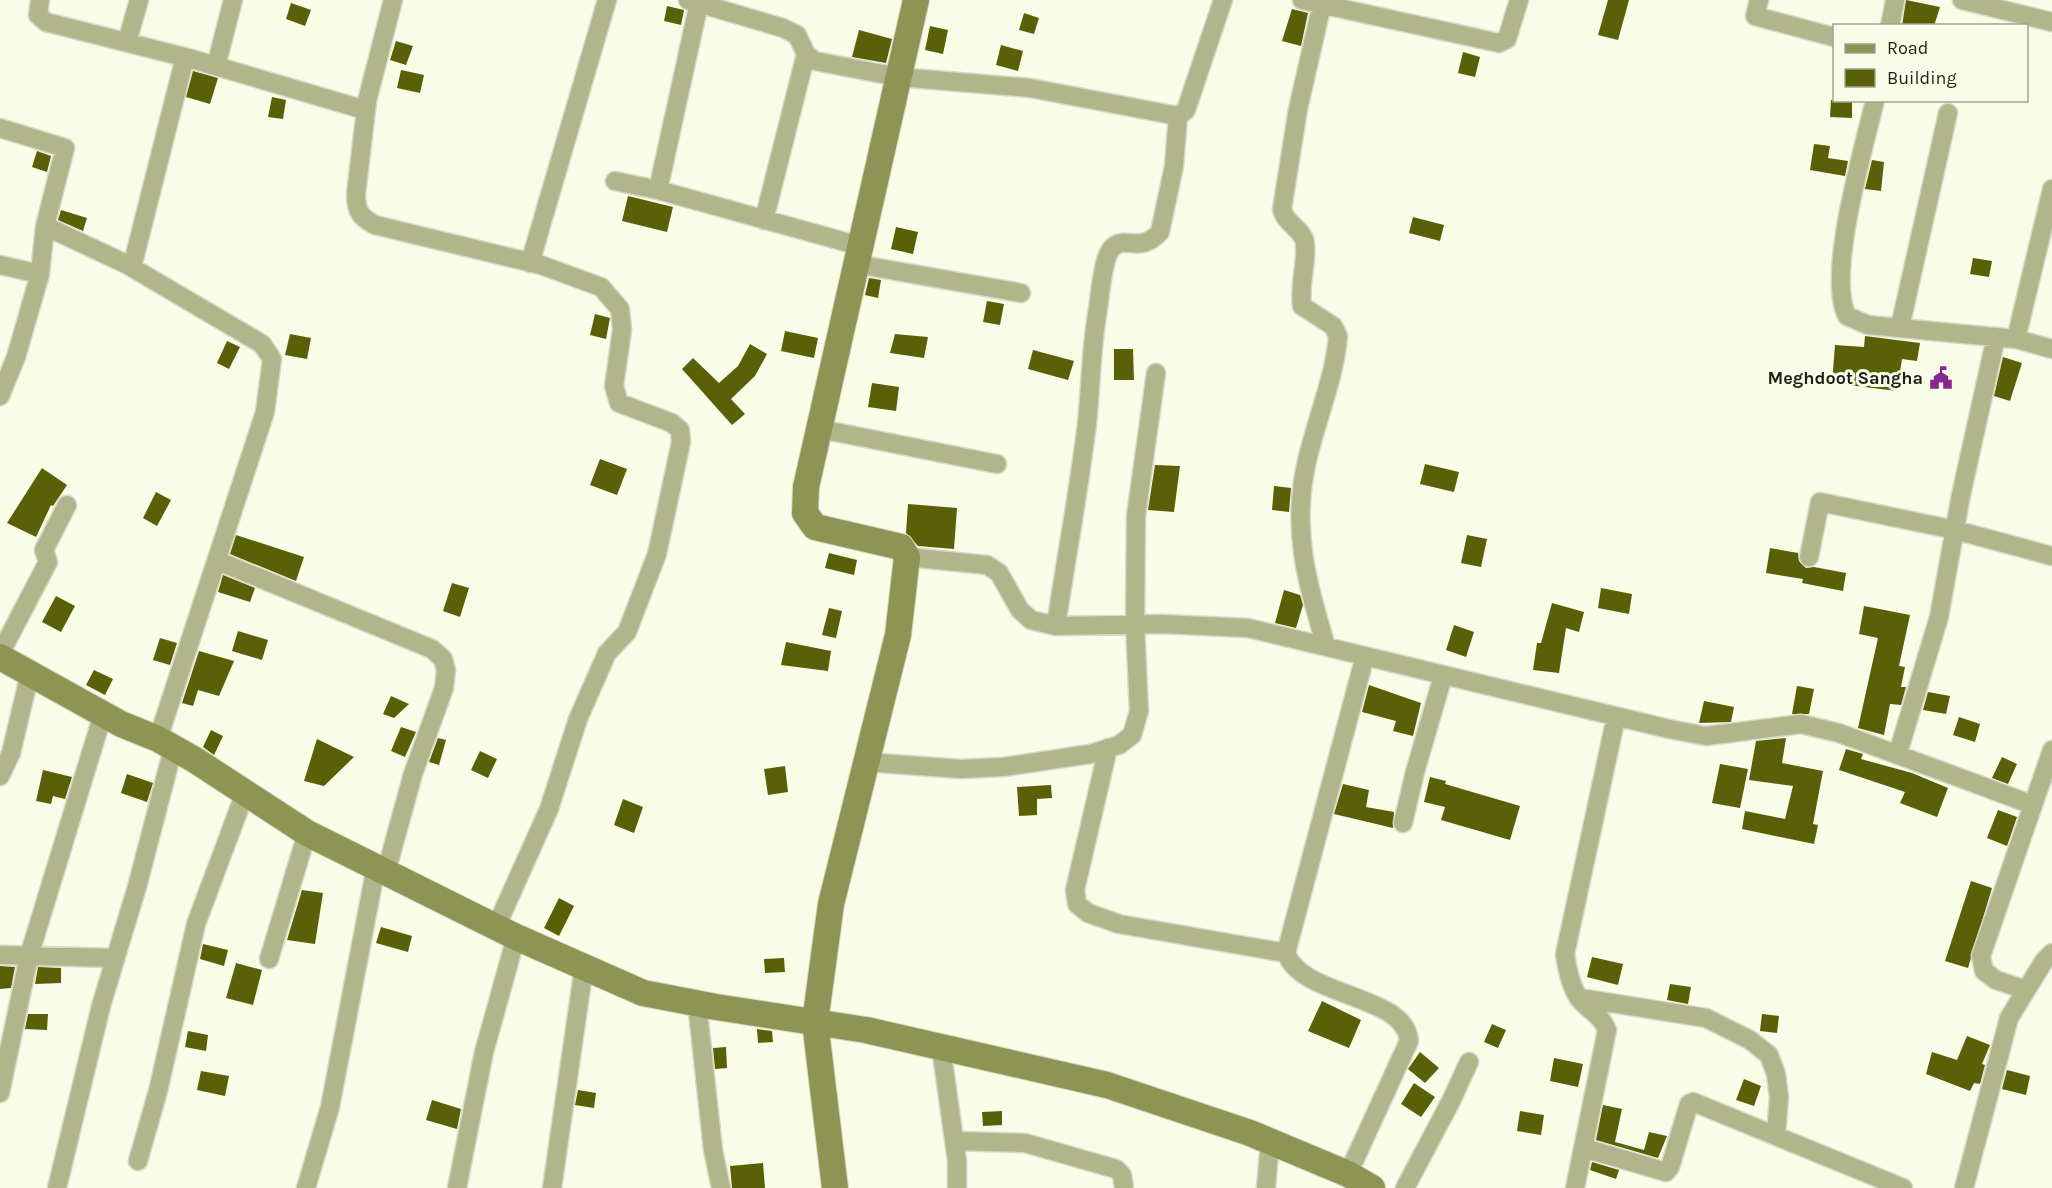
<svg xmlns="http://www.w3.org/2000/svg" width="2052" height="1188" viewBox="0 0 2052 1188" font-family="Karla,sans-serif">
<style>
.building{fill:#5a6008}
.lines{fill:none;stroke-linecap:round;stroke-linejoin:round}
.street-casing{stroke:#d6d9c5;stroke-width:21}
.secondary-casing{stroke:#d6d9c5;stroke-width:28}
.street{stroke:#b0b58c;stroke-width:18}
.secondary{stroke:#8d9454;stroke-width:26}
.labels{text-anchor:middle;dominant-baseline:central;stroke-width:6;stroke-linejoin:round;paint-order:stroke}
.poi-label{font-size:18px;font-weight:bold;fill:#1e1f17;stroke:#f9fce6;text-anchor:end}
</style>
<rect width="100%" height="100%" fill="#f9fce6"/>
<!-- building -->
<path class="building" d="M1608,0H1629L1618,40L1598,35Z
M1906,0L1940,7L1934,26H1902Z
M291,3L311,10L305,26L286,19Z
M667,6L684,10L681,25L664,21Z
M1292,9L1308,13L1301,46L1282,41Z
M1024,13L1039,18L1034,34L1019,30Z
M930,26L948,30L943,54L925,50Z
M859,30L892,39L886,63L852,57Z
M396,41L413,46L406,65L390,60Z
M1001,45L1023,51L1018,71L996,65Z
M1463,52L1480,57L1475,77L1458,73Z
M401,70L424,75L420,93L397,88Z
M193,71L218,78L210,104L186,97Z
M272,97L286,100L283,119L268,117Z
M1831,100L1852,101V118L1830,117Z
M1814,144L1830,146L1828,158L1848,161L1845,176L1810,170Z
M37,151L51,156L47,172L32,167Z
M1872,160L1884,162L1881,191L1865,189Z
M628,196L673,207L667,232L622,221Z
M61,210L87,218L83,231L58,220Z
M1413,217L1444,225L1440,241L1409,233Z
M896,227L918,232L913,254L891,249Z
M1973,258L1992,261L1989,277L1970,274Z
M869,278L881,280L878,298L865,295Z
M987,301L1004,304L1000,325L983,322Z
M595,314L610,318L606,339L590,335Z
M785,331L818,338L814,358L781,351Z
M290,334L311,338L307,359L285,355Z
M895,334L928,337L924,358L890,353Z
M1865,336L1920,343L1917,361L1902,359L1897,391L1832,383L1835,345L1864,347Z
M227,341L240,347L229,369L217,363Z
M750,344L767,354L755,376L731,399L745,414L732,425L682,369L693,358L719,383L738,366Z
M1114,349H1133L1134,380H1114Z
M1033,350L1074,361L1068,380L1028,369Z
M2003,357L2022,363L2010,401L1994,396Z
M872,383L899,387L896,411L868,407Z
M600,459L627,469L617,495L590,485Z
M1425,464L1459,472L1454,492L1420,484Z
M1155,465L1180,466L1174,512L1148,510Z
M42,468L67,485L53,506L51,505L36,537L7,523Z
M1274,486L1291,488L1289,512L1272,510Z
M156,492L171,500L157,526L143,518Z
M908,504L957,508L954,549L918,546L906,533Z
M236,535L304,557L296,581L230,554Z
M1467,535L1487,539L1481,567L1461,563Z
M1770,548L1798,553L1799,561L1806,568L1814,567L1846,573L1843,591L1802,583L1803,579L1766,573Z
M829,553L857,560L854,575L825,568Z
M223,575L255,588L250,602L218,592Z
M452,583L469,588L460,617L443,611Z
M1601,588L1632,594L1629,614L1598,608Z
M1284,590L1300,595L1303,605L1296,628L1275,623Z
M56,596L75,606L61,632L42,622Z
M1552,603L1584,612L1579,632L1566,628L1559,673L1533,670L1537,643H1541Z
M1864,606L1910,615L1899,666L1905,667L1901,687H1906L1901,705L1890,704L1884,735L1858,728L1878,638L1859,634Z
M829,608L842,611L836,638L822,635Z
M1454,625L1474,632L1466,657L1446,650Z
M238,631L268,640L262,660L232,651Z
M160,638L177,643L170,665L153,660Z
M786,642L831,651L828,671L781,665Z
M199,651L234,661L219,696L198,690L193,706L182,703Z
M94,670L113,679L105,695L86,685Z
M1369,685L1421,703L1413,736L1393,731L1396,721L1362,712Z
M1797,686L1814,689L1809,714H1792Z
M1928,692L1950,696L1946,714L1923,710Z
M391,696L409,704L394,718L383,714Z
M1704,701L1734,707L1731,722L1699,723Z
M1959,717L1980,724L1975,742L1953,735Z
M401,727L416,732L405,757L391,751Z
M211,730L223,736L214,755L203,747Z
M438,738L446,740L439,765L429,762Z
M1786,738L1782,763L1823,771L1813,824L1818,825L1814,844L1742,829L1745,811L1785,819L1793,786L1749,780L1756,741Z
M317,739L354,757L324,786L304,781Z
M1846,749L1863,754L1861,759L1912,773L1948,788L1937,817L1900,803L1905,792L1839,770Z
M480,751L497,759L488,778L471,770Z
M2002,757L2017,764L2008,784L1992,778Z
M1720,764L1748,769L1740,808L1712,803Z
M785,766L788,792L768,795L764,769Z
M43,770L72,777L65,799L53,796L51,804L36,801Z
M127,774L153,783L147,802L121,793Z
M1430,777L1446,781L1445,784L1520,806L1510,840L1441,820L1445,807L1424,802Z
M1343,784L1369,790L1366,807L1394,812L1393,828L1334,814Z
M1051,785L1052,798L1037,799V815L1019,816L1017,787Z
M623,799L643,807L634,833L614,825Z
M1998,810L2017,817L2007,846L1987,838Z
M1971,881L1992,888L1968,968L1945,961Z
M302,890L323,893L315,944L287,940Z
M559,898L574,906L559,936L544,928Z
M381,927L412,936L408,952L376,943Z
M203,944L228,950L224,966L200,959Z
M1592,957L1623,964L1618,985L1587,977Z
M784,958L785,972L765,973L764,959Z
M236,963L262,970L253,1005L226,998Z
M0,966L15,967L11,988L0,989Z
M38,967L61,968V983L35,984Z
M1670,984L1691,987L1688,1004L1667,1000Z
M1322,1001L1361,1020L1349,1048L1308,1031Z
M28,1014H48L47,1030L25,1029Z
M1762,1014L1779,1016L1777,1033L1760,1031Z
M1492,1024L1506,1030L1498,1048L1484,1042Z
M757,1029L772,1031L773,1042L758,1043Z
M188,1031L208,1035L206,1051L185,1047Z
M1967,1036L1990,1045L1982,1064L1985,1065L1980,1084L1974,1083L1970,1091L1926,1074L1932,1052L1957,1060Z
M726,1047L727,1068L715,1069L713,1048Z
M1420,1052L1439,1068L1425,1083L1408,1069Z
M1554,1058L1583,1064L1578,1087L1550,1081Z
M2007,1070L2030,1076L2026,1095L2002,1089Z
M201,1071L229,1076L225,1096L197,1090Z
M1744,1079L1761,1086L1754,1106L1736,1100Z
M1414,1083L1435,1097L1421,1117L1401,1104Z
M578,1090L596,1093L594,1108L575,1105Z
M432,1100L461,1109L457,1129L426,1120Z
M1603,1105L1622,1109L1615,1142L1644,1150L1649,1132L1667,1136L1658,1158L1596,1140Z
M1002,1111V1125L983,1126L982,1112Z
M1520,1111L1544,1115L1541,1135L1517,1131Z
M1592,1162L1619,1170L1616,1179L1590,1170Z
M763,1163L765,1188H732L730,1166Z"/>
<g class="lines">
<!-- street casing -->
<g class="street-casing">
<path id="street" d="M40,0L38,15L46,22L192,59L365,110
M393,0L367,101L356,194C356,211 360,217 375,225L541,265L601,287L620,309L622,330L614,386L619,403L672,423L680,430L681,442L657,554L627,632L607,653L578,719L549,809L496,927
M688,0L783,28L797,35L806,54L815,61L898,77L1030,88L1178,116L1186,110L1223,0
M1302,0L1499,43L1507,39L1519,0
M1759,0L1755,16L1834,37
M1962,0L2052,22
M1322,4L1298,109L1282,209C1285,224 1303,229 1305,243C1307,264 1299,285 1302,306L1333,326L1338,336C1335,376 1316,421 1307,461C1291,529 1307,582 1326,646
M1890,26L1895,0
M127,42L139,0
M216,66L233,0
M1875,100C1864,148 1826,275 1847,316L1868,325L2016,339L2052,349
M0,128L65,148L45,226L40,274L16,357L0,396
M615,181L658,190L860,246
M658,190L699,3
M764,220L806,54
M45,226L126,264L262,344L272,359L265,412L158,739
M530,263L607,0
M856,264L1021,293
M0,265L40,274
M132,267L185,57
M1900,327L1948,113
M2016,339L2052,189
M820,429L997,464
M907,557L987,565L999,573L1020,610L1031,620L1056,626L1162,624L1248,628L1669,729L1706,736L1801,724L1839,733L2033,805L2052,750
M1809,557L1820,502L1955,530L2052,556
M218,561L432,649L443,659L446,670L444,688L413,774L386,872
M1056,626C1066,558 1079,491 1087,423C1091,385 1091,347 1098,309C1100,295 1103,257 1112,248C1125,234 1139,255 1160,232L1174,166L1178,116
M0,654L48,562L44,550L67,505
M1108,748L1075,890L1077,904L1088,913L1119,924L1286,953
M1898,753L1939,617L1961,495L1996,337
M865,762L961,769L1003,767L1090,754L1119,745L1132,735L1139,711L1135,624L1136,516L1156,373
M0,776L11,753L30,673
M1403,823L1415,772L1443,676
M0,955L113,958
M269,959L307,833
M2026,990L1996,980L1984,971L1981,956L2033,805
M1580,998L1706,1018L1750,1040L1769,1055L1776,1074L1779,1097L1776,1135
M697,1003L713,1150L721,1188
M941,1047L957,1161V1188
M0,1093L29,956L103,714
M955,1141L1025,1143L1116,1169L1122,1175L1124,1188
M1584,1148L1666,1172L1670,1167L1689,1104L1693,1102L1903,1188
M138,1161L158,1091L196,924L245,793
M1348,1174L1409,1041C1406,994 1302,998 1286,953L1365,656
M57,1188L101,1006L137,887L173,749
M306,1188L330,1107L376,867
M457,1188L484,1052L516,937
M552,1188L584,967
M1266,1188L1270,1142
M1405,1188L1451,1101L1469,1062
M1575,1188L1607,1030C1601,1014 1587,1010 1578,997C1570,984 1567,968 1565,954L1616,717
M1964,1188L2009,1018L2044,961L2052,953"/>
</g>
<!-- secondary casing -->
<g class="secondary-casing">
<path id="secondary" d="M0,657L121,724L158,739L195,760L307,833L516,937L643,993L716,1007L866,1030L1107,1085L1250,1133L1348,1174L1372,1188
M835,1188L815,1022L831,904L898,635L907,557L901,547L815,527L805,513L806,487L916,0"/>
</g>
<!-- street -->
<use href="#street" class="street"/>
<!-- secondary -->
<use href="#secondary" class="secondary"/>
</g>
<!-- icons -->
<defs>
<g id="civic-bare" transform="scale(1.8)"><path d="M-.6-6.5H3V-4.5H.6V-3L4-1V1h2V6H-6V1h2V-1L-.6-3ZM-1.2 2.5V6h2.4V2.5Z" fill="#872791" stroke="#f9fce6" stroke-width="2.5" paint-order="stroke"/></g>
</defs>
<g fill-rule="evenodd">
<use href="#civic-bare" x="1941" y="378"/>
</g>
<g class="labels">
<!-- poi labels -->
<g class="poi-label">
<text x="1923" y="378">Meghdoot Sangha</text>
</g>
</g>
<!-- legend -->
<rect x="1833" y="24" width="195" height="78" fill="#f9fce6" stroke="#a1a493" stroke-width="1.5"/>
<rect x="1845" y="44" width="30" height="9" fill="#8d9454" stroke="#a1a493" stroke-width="1.5"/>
<text x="1887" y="54" font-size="18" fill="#1e1f17">Road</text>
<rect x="1845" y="69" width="30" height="18" fill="#5a6008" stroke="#a1a493" stroke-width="1.5"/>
<text x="1887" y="84" font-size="18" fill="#1e1f17">Building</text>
</svg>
